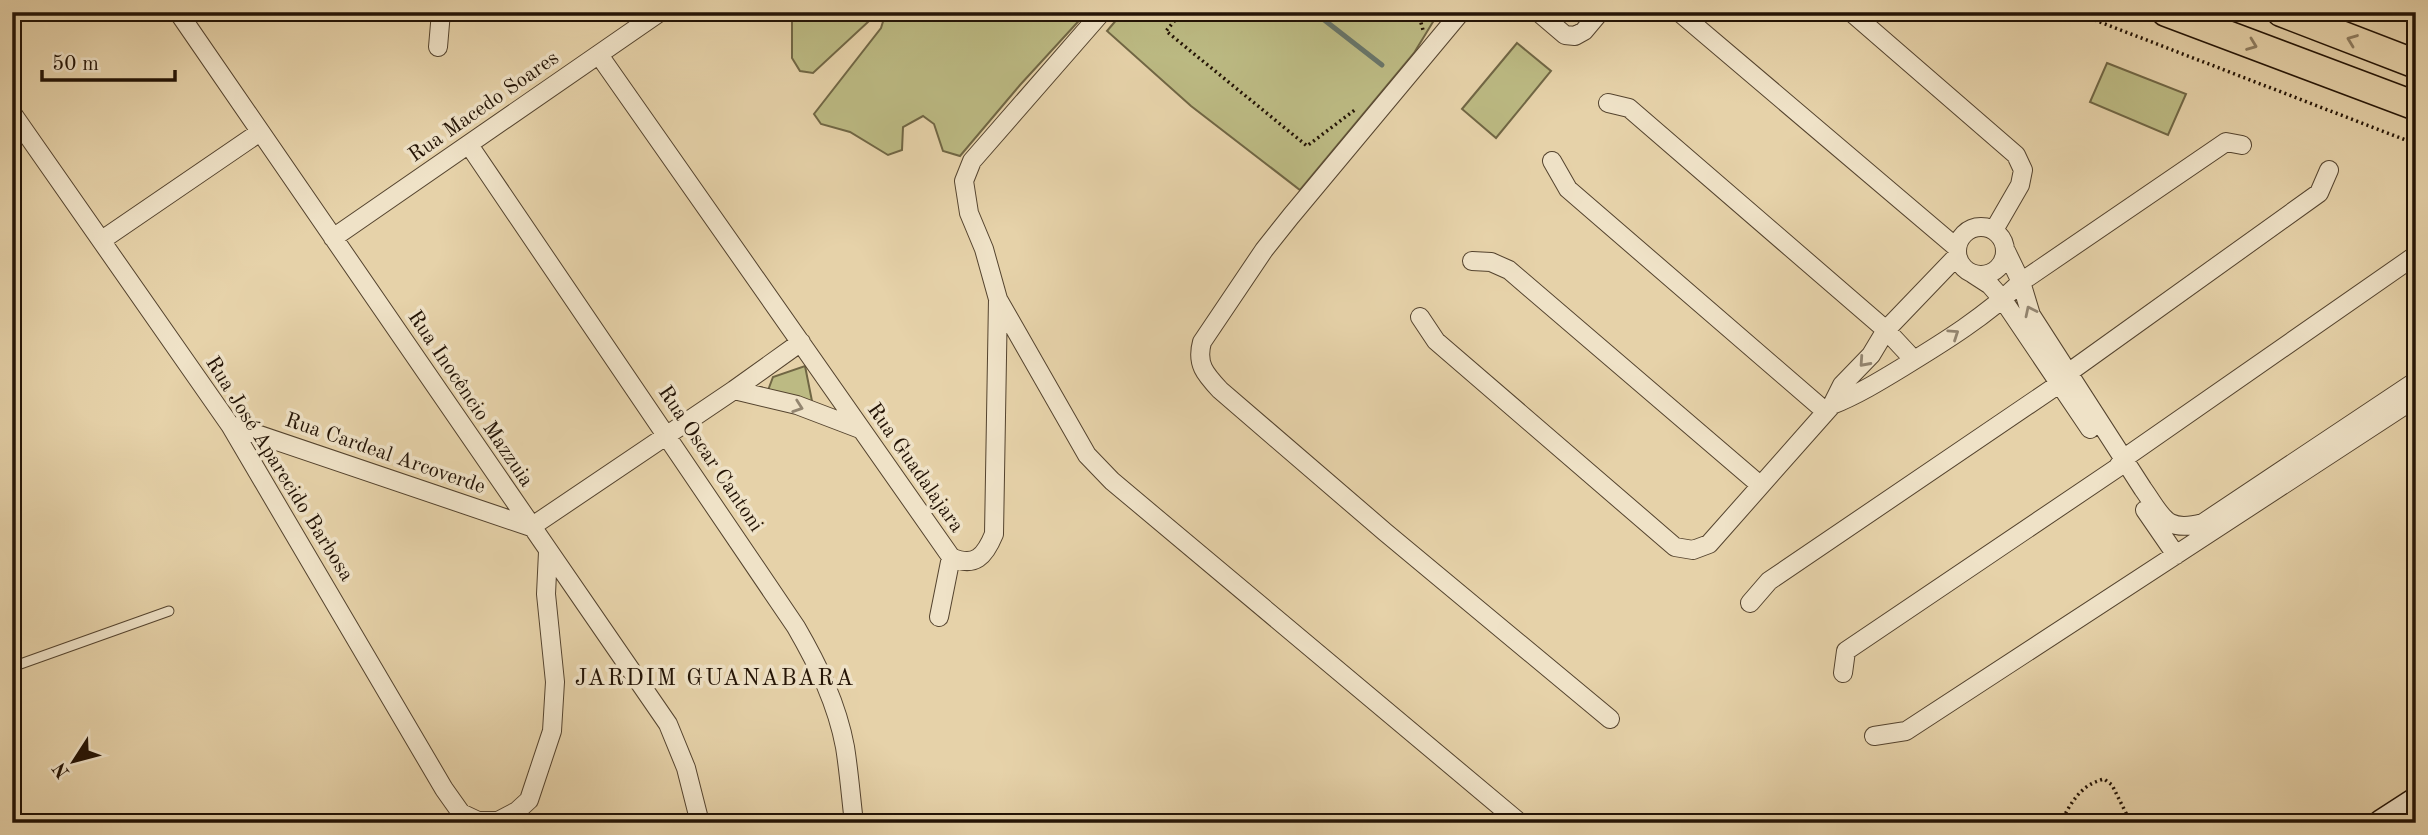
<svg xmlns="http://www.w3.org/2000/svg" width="2428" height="835" viewBox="0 0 2428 835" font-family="'Old Standard TT',serif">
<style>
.green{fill:#bcba83;stroke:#706644;stroke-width:2}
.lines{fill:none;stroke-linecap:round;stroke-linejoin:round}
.stream{stroke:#687569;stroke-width:5}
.lane-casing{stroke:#54432e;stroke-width:11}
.street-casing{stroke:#54432e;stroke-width:20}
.secondary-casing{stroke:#231305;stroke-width:29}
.primary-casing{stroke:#231305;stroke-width:31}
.path{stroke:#231305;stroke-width:3.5;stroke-dasharray:2 3.5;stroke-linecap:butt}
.lane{stroke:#efe2c7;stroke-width:9}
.street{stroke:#efe2c7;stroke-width:18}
.secondary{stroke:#efe2c7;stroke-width:26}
.primary{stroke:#e6d2a9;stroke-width:28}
.oneway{stroke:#8e7c5f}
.oneway2{stroke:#938570}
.labels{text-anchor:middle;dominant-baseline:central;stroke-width:7;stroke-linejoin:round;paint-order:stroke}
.street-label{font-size:21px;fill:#231305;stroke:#efe2c7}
.neighbourhood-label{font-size:23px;letter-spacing:2px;fill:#231305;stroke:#efe2c7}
</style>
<rect width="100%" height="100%" fill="#e6d2a9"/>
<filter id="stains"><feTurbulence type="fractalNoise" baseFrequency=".00286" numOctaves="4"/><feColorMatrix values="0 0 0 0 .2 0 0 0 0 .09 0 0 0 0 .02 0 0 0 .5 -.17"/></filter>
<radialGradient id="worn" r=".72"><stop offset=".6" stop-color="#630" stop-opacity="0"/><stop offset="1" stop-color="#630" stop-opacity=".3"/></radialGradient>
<!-- green -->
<path class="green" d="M792,12H884L869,21L813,73L800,71L792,58Z
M886,12H1087L1020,85L960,156L943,151L934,124L923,116L903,127L902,150L888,155L850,132L821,124L814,114L881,28Z
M1123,12H1439L1414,53L1300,190L1191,106L1107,31Z
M1517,43L1551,71L1496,138L1462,109Z
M2107,63L2186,94L2168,135L2090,102Z
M805,366L813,406L767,393L773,377Z"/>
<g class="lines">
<!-- stream -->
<path class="stream" d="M1314,12L1382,65"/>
<!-- lane casing -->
<g class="lane-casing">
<path id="lane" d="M12,667L169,611"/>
</g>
<!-- street casing -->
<g class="street-casing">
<path id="street" d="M178,12L668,724L686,768L700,823
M1461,12L1291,216L1264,250L1202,342C1196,364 1205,374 1220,390L1385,532L1610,719
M1538,12L1565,35L1575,36L1584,31L1600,12
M1679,12L1957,248
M1851,12L2016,155L2023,170L2020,185L1994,230
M438,47L441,12
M599,55L951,557C975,568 985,556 994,534L998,299L984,249L969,213L964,181L972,161L1102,12
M1608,103L1629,108L1886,330L1914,360
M12,113L230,425L444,789L461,813L478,821H498L517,811L529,800L552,731L555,682L546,594L548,552
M469,145L796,627C818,665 837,704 845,747C849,772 851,798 854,823
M1552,161L1568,189L1825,411
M1957 251a24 24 0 1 1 48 0a24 24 0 1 1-48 0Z
M333,238L660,12
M102,240L260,132
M2006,251L2021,282L2031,315L2143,489C2163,517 2165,533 2203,523L2416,381
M1472,261L1491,262L1509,270L1760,485
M1973,274L1990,285L2003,300L2090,429
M999,301L1087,455L1112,481L1520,823
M1420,317L1436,341L1675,547L1693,550L1709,544L1832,405C1857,395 1880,381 1903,367C1944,342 1986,316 2021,282L2226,142L2242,145
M734,390L797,405L860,429
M1832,405L1842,385L1871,355L1886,330L1957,256
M230,425L531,527L734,390L801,342
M2145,510L2176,555
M1750,603L1769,581L2059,384L2068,373L2319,193L2329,170
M939,617L951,557
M1843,673L1846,651L2117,468L2123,459L2416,255
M1874,736L1906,731L2416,398"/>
</g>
<!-- secondary casing -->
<g class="secondary-casing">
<path id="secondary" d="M2382,823L2416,801"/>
</g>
<!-- primary casing -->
<g class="primary-casing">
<path id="primary" d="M2166,12L2416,106
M2281,12L2416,64"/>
</g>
<!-- path -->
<path class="path" d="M1182,12L1166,31L1307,146L1356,109
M1418,12L1423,30
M2074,12L2416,144
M2060,823C2072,802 2080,785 2104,779L2112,785L2131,823"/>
<!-- lane -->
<use href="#lane" class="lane"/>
<!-- street -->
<use href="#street" class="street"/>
<!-- secondary -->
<use href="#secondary" class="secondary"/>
<!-- primary -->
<use href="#primary" class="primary"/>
</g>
<!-- one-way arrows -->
<defs><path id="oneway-chevron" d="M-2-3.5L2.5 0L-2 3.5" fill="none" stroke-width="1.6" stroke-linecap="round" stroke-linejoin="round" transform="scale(1.75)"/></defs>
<g class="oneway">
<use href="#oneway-chevron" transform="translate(2352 40) rotate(-159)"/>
<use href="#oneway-chevron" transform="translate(2252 45) rotate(21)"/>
</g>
<g class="oneway2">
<use href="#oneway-chevron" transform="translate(2030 311) rotate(-116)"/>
<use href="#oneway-chevron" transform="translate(1954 334) rotate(-34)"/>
<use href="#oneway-chevron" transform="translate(1864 362) rotate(132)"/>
<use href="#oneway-chevron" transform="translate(798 407) rotate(19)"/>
</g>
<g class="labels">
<!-- street labels -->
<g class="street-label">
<text transform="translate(484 107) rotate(-35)">Rua Macedo Soares</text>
<text transform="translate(470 399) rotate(56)">Rua Inocêncio Mazzuia</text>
<text transform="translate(385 454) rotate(19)">Rua Cardeal Arcoverde</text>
<text transform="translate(710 459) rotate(56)">Rua Oscar Cantoni</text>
<text transform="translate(915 468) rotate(55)">Rua Guadalajara</text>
<text transform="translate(279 469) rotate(58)">Rua José Aparecido Barbosa</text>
</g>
<!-- neighbourhood labels -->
<g class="neighbourhood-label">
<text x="715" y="678">JARDIM GUANABARA</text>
</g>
</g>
<!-- margin -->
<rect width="2428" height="835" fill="none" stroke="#e6d2a9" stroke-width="42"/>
<rect x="14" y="14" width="2400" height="807" fill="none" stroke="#231305" stroke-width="3.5"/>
<rect x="21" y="21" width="2386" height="793" fill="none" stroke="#231305" stroke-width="2"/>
<!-- north arrow -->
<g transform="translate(74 761) rotate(234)" stroke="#efe2c7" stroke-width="5" paint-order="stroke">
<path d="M0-5L12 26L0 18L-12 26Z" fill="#231305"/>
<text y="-10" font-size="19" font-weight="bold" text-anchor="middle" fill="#231305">N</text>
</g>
<!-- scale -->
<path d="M42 70v10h133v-10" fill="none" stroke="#231305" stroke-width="3.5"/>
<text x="52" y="70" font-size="21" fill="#231305" stroke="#efe2c7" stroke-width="5" paint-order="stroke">50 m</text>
<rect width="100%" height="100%" filter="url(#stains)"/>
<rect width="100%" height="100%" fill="url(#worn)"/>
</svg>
